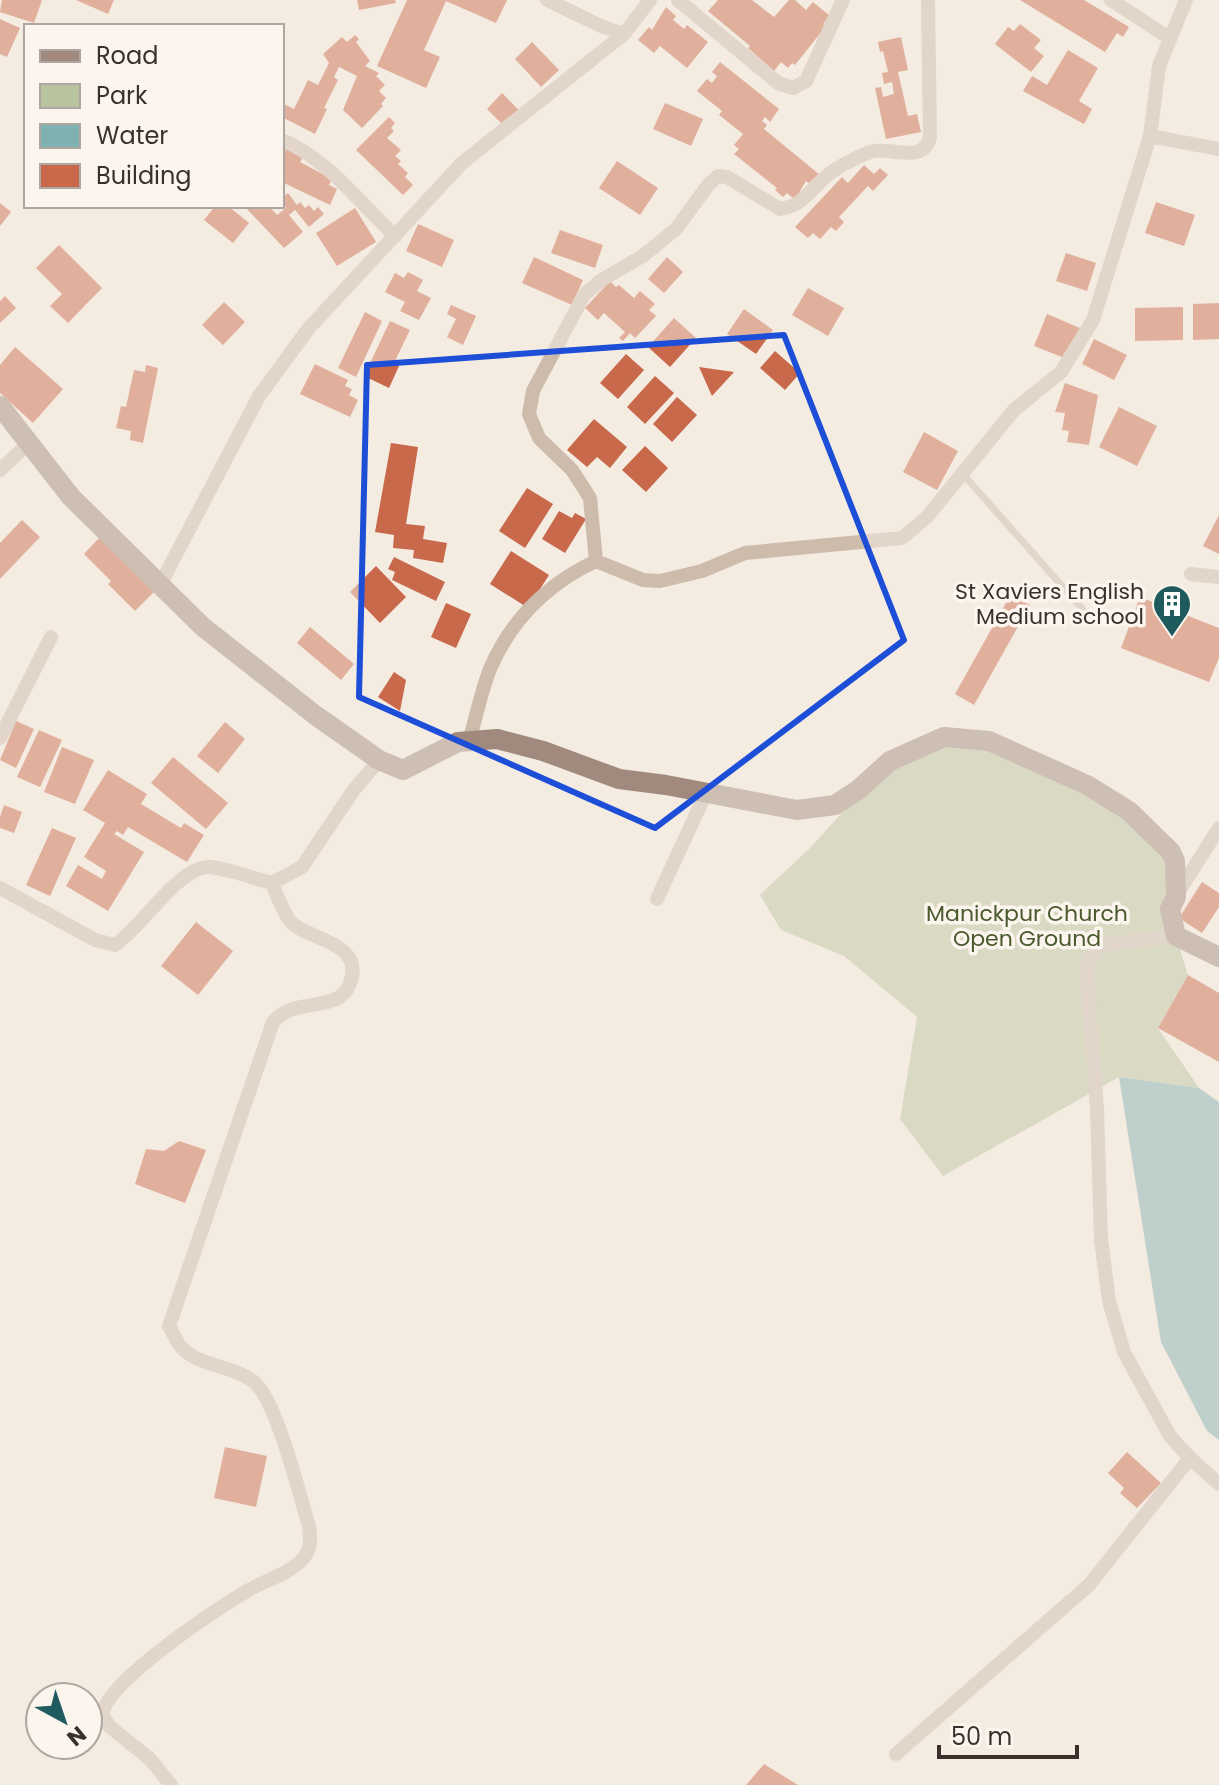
<svg xmlns="http://www.w3.org/2000/svg" width="1219" height="1785" viewBox="0 0 1219 1785" font-family="Poppins,sans-serif">
<style>
.green{fill:#b8c4a0}
.water{fill:#7fb0b2}
.building{fill:#c8694b}
.lines{fill:none;stroke-linecap:round;stroke-linejoin:round}
.lane{stroke:#cdbbac;stroke-width:7}
.street{stroke:#cdbbac;stroke-width:14}
.secondary{stroke:#a18a7d;stroke-width:20}
.marked{fill:none;stroke:#1d4ed8;stroke-width:6;stroke-linejoin:round}
.labels{text-anchor:middle;dominant-baseline:central;stroke-width:7;stroke-linejoin:round;paint-order:stroke}
.poi-label{font-size:22px;fill:#3b302b;stroke:#fbf5ee;text-anchor:end}
.park-label{font-size:22px;fill:#4a5a2e;stroke:#fbf5ee}
</style>
<rect width="100%" height="100%" fill="#f4ebe1"/>
<!-- green -->
<path class="green" d="M944,732L990,747L1129,815L1174,860L1176,936L1188,975L1158,1028L1199,1088L1119,1077L943,1176L900,1119L917,1017L844,956L781,930L760,895L811,847L861,792Z"/>
<!-- water -->
<path class="water" d="M1119,1077L1199,1088L1219,1102V1440L1207,1431L1161,1342Z"/>
<!-- building -->
<path class="building" d="M2,0H42L34,23L0,12Z
M76,0H114L108,14Z
M357,0H395L396,3L359,10Z
M407,0H507L496,23L446,1L424,50L440,57L426,88L377,66Z
M718,0H752L774,17L789,0H795L806,10L813,2L830,16L823,24L826,26L795,65L792,63L788,68L781,62L774,71L748,48L750,46L708,11Z
M1020,0H1084L1129,27L1123,37L1117,33L1105,52Z
M666,7L676,16L673,20L684,29L687,25L708,42L687,68L660,46L654,53L638,40L649,27L652,30Z
M0,19L20,28L7,57L0,54Z
M1020,24L1041,40L1034,48L1044,56L1031,72L995,44L1008,27L1014,31Z
M355,35L359,39L356,42L370,61L365,66L379,73L376,76L385,85L379,91L386,98L381,104L383,106L362,128L343,110L357,76L339,67L334,77L338,80L324,108L327,109L315,134L282,117V103L294,109L308,80L318,85L329,63L323,54L342,37L347,42Z
M901,37L908,70L898,72L908,116L917,114L921,132L886,139L875,88L881,87L883,97L894,94L892,82L884,84L882,73L888,72L883,51L880,52L878,42Z
M532,42L559,70L541,87L515,59Z
M1068,50L1098,68L1079,101L1092,109L1084,124L1023,91L1032,76L1047,85Z
M720,62L779,109L770,122L765,117L762,121L767,125L764,129L820,175L811,185L806,181L795,200L787,193L783,197L775,190L777,188L734,154L739,149L734,145L743,134L719,115L722,111L697,91L707,79L712,83L717,76L712,72Z
M502,93L519,110L504,126L487,109Z
M665,103L703,119L691,146L653,129Z
M389,117L395,123L391,128L394,131L387,138L401,150L395,156L401,161L398,164L408,173L405,177L413,185L403,195L356,150Z
M282,144L304,156L300,162L332,179L329,185L337,189L330,205L282,182Z
M617,161L658,188L640,215L599,188Z
M864,165L874,174L880,168L888,175L873,191L868,186L839,217L844,222L836,231L831,227L820,239L813,233L808,238L795,227L842,177L848,183Z
M288,193L297,205L300,202L305,208L309,205L314,211L318,207L324,214L309,227L295,210L289,215L303,232L284,248L244,206H269L277,215L286,208L282,198Z
M1156,202L1195,215L1184,246L1145,233Z
M0,203L11,212L0,226Z
M215,206H228L249,223L233,243L204,220Z
M355,208L376,242L337,266L316,233Z
M418,224L454,240L442,267L406,251Z
M560,230L603,245L595,268L551,253Z
M59,245L102,288L68,323L50,306L62,294L36,268Z
M1066,253L1096,263L1087,291L1056,281Z
M534,257L583,280L572,305L522,283Z
M667,257L683,272L664,293L648,279Z
M408,272L423,280L417,291L431,298L419,320L400,311L405,302L385,292L395,273L404,278Z
M610,281L616,287L619,285L634,298L640,291L655,304L649,310L656,316L635,338L630,333L623,341L619,338L625,332L604,313L598,320L585,308Z
M808,288L844,308L828,336L792,315Z
M5,296L16,308L0,323V301Z
M224,302L245,322L223,345L202,325Z
M1219,303V339L1193,340V304Z
M451,305L476,316L463,345L447,337L456,319L447,314Z
M1183,307V340L1135,341V308Z
M744,309L773,330L756,354L727,334Z
M365,312L382,321L356,377L338,368Z
M1047,314L1080,328L1067,359L1034,346Z
M674,318L696,338L670,367L648,347Z
M390,321L410,330L394,363L399,366L389,388L364,376Z
M1094,339L1127,355L1114,380L1082,364Z
M15,347L63,389L33,423L0,393V365Z
M775,351L800,373L785,390L760,368Z
M626,354L644,370L618,399L600,383Z
M315,364L348,380L345,386L352,389L349,395L358,400L350,417L300,394Z
M146,365L158,368L143,443L130,440L131,431L116,428L121,406L126,407L134,370L145,372Z
M699,367L734,372L712,396Z
M655,376L674,393L645,424L627,407Z
M1065,383L1098,395L1089,445L1067,442L1069,431L1062,430L1065,413L1055,412Z
M677,397L697,415L672,442L653,424Z
M1119,407L1157,426L1137,466L1099,447Z
M594,419L627,447L610,468L597,457L587,467L567,450Z
M924,432L958,451L937,490L903,472Z
M391,443L418,447L406,524L425,526L423,539L447,543L443,563L413,558L414,550L393,548L394,535L375,532Z
M645,446L668,468L646,492L622,470Z
M527,488L553,504L525,548L499,531Z
M559,511L572,518L575,513L586,519L565,553L542,539Z
M1219,515V554L1203,546Z
M22,520L40,537L0,579V543Z
M100,537L156,590L135,611L108,584L111,581L84,554Z
M511,551L549,575L528,608L490,584Z
M394,557L445,582L436,601L392,580L395,572L388,569Z
M376,566L406,597L380,623L350,592Z
M1011,594L1030,605L974,705L955,694Z
M1140,597L1219,628V658L1209,682L1121,648Z
M446,603L471,614L456,648L431,637Z
M310,627L354,664L341,680L297,643Z
M394,672L406,680L400,711L378,697Z
M16,721L34,729L16,768L0,760Z
M225,722L245,739L218,773L197,756Z
M39,730L62,740L40,787L17,777Z
M62,747L94,760L75,804L44,792Z
M173,757L228,803L206,829L151,783Z
M108,770L147,794L141,804L181,828L184,823L204,835L187,862L128,827L123,835L117,831L114,834L144,852L108,911L66,886L78,865L102,879L106,871L84,857L105,823L83,810Z
M4,805L22,812L14,833L0,828V817Z
M52,828L76,838L50,896L26,885Z
M1202,882L1219,893V907L1202,933L1179,918Z
M196,922L233,951L198,995L161,966Z
M1188,975L1219,993V1062L1158,1028Z
M179,1141L206,1150L185,1203L135,1184L146,1149L164,1151Z
M225,1447L267,1456L256,1507L214,1498Z
M1127,1452L1161,1483L1137,1508L1120,1493L1124,1488L1108,1473Z
M764,1764L798,1785H746Z"/>
<g class="lines">
<!-- lane -->
<path class="lane" d="M962,473L1092,620"/>
<!-- street -->
<path class="street" d="M547,0L601,26L624,34L650,0
M678,0L778,83L793,88L806,81L843,0
M1111,0L1169,38
M1150,136L1219,149
M282,140C328,159 359,202 395,236
M0,470L29,443
M596,561L590,498L572,470L539,438L529,414L533,391L584,295L600,281L644,255L676,229L709,184L718,176L727,177L780,209C801,206 807,194 821,181C833,169 854,158 870,152C890,145 923,166 930,137L928,0
M1191,574L1219,577
M160,585L259,396L309,328L462,163L624,34
M0,738L51,637
M469,741C476,718 481,692 490,669C511,620 547,584 596,561L643,580L660,581L702,571L745,553L902,538L927,517L1014,410L1061,372L1093,320L1150,136L1159,66L1186,0
M0,888L95,940L115,945C142,927 180,865 210,867C230,869 252,878 272,883L302,867L353,791L379,760
M1176,896L1219,828
M657,899L706,793
M1190,1458L1219,1484
M896,1754L1089,1585L1190,1458L1170,1436L1124,1352L1109,1301L1101,1240L1097,1108L1086,964L1100,945L1176,936
M171,1785L150,1759L109,1726L102,1714C109,1680 215,1610 247,1591C265,1580 293,1573 305,1556C312,1547 310,1537 309,1526C299,1494 277,1401 254,1382C233,1365 199,1367 181,1347C176,1341 173,1332 169,1326L273,1022C298,993 344,1018 352,976C359,942 307,939 291,922C283,913 277,895 272,883"/>
<!-- secondary -->
<path class="secondary" d="M0,406L71,497L203,627L315,715L379,760L403,770L458,742L497,739L543,751L619,779L666,785L797,810L835,805L858,790L890,761L944,737L989,741L1087,785L1129,811L1171,852L1175,861L1176,897L1170,909L1176,936L1219,957"/>
</g>
<!-- marked area -->
<path d="M0 0H1219V1785H0ZM784,335L904,640L655,828L359,697L367,365Z" fill="#f4ebe1" fill-opacity=".55" fill-rule="evenodd"/>
<path class="marked" d="M784,335L904,640L655,828L359,697L367,365Z"/>
<!-- icons -->
<defs>
<g id="building-pin" transform="scale(2)"><path d="M0 17L-7.5 6A9.5 9.5 0 1 1 7.5 6Z" fill="#1f5a5e" stroke="#fbf5ee"/><path d="M-4-6H4V6H1V3H-1V6H-4ZM-2.5-4.3h1.7v1.8h-1.7ZM.8-4.3h1.7v1.8H.8ZM-2.5-1h1.7V.8h-1.7ZM.8-1h1.7V.8H.8Z" fill="#fff"/></g>
</defs>
<g fill-rule="evenodd">
<use href="#building-pin" x="1172" y="604"/>
</g>
<g class="labels">
<!-- poi labels -->
<g class="poi-label">
<text x="1144" y="591">St Xaviers English<tspan x="1144" dy="25">Medium school</tspan></text>
</g>
<!-- park labels -->
<g class="park-label">
<text x="1027" y="913">Manickpur Church<tspan x="1027" dy="25">Open Ground</tspan></text>
</g>
</g>
<!-- legend -->
<rect x="24" y="24" width="260" height="184" fill="#fbf5ee" stroke="#aea6a0" stroke-width="2"/>
<rect x="40" y="50" width="40" height="12" fill="#a18a7d" stroke="#aea6a0" stroke-width="2"/>
<text x="96" y="64" font-size="24" fill="#3b302b">Road</text>
<rect x="40" y="84" width="40" height="24" fill="#b8c4a0" stroke="#aea6a0" stroke-width="2"/>
<text x="96" y="104" font-size="24" fill="#3b302b">Park</text>
<rect x="40" y="124" width="40" height="24" fill="#7fb0b2" stroke="#aea6a0" stroke-width="2"/>
<text x="96" y="144" font-size="24" fill="#3b302b">Water</text>
<rect x="40" y="164" width="40" height="24" fill="#c8694b" stroke="#aea6a0" stroke-width="2"/>
<text x="96" y="184" font-size="24" fill="#3b302b">Building</text>
<!-- north arrow -->
<g transform="translate(64 1721) rotate(140)"><circle r="38" fill="#fbf5ee" stroke="#aea6a0" stroke-width="2"/>
<path d="M0-6L14 30L0 20L-14 30Z" fill="#1f5a5e"/>
<text y="-12" font-size="22" font-weight="bold" text-anchor="middle" fill="#3b302b">N</text>
</g>
<!-- scale -->
<path d="M939 1745v12h138v-12" fill="none" stroke="#3b302b" stroke-width="4"/>
<text x="951" y="1745" font-size="24" fill="#3b302b" stroke="#fbf5ee" stroke-width="6" paint-order="stroke">50 m</text>
</svg>
